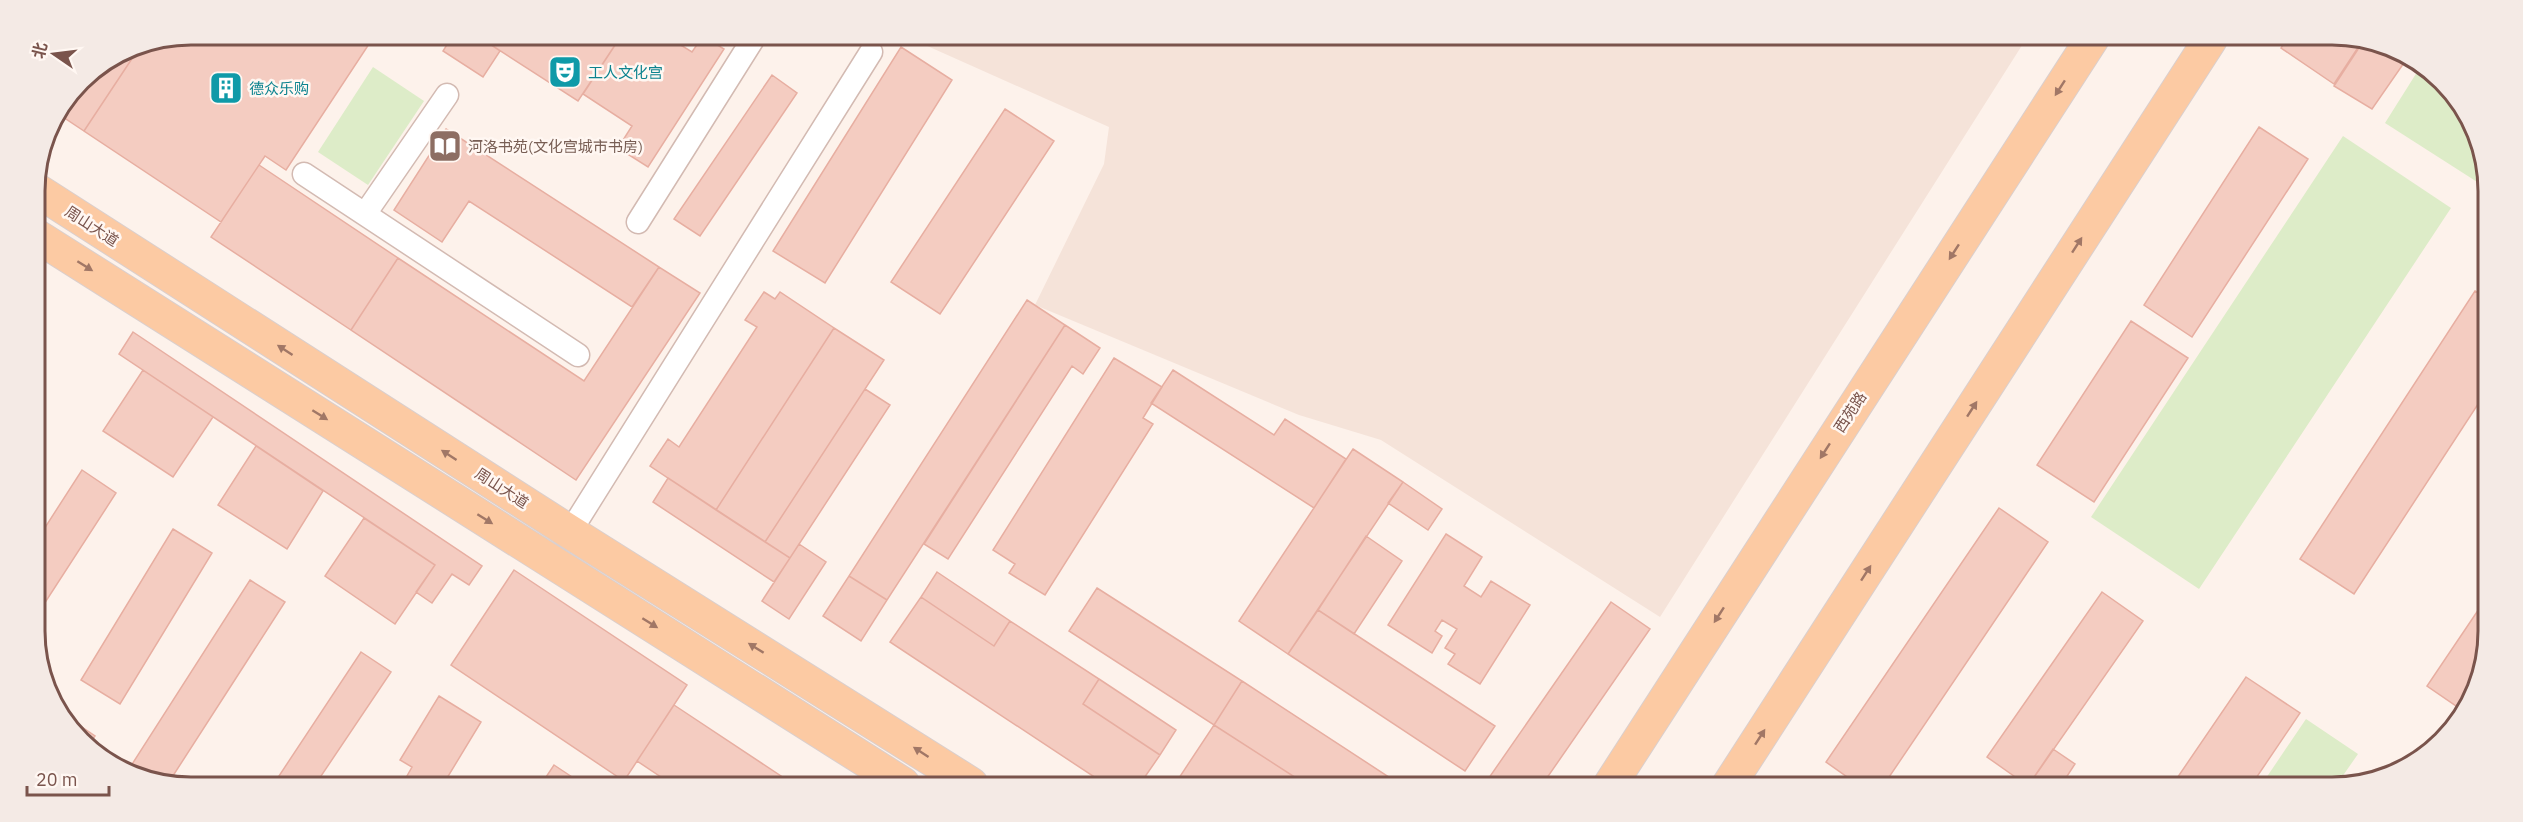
<svg xmlns="http://www.w3.org/2000/svg" width="2523" height="822" viewBox="0 0 2523 822" font-family="'IBM Plex Sans','Noto Sans SC',sans-serif">
<style>
.residential{fill:#f5e3d9}
.green{fill:#ddecc8}
.building{fill:#f4ccc1;stroke:#e7aea1;stroke-width:1.5}
.lines{fill:none;stroke-linecap:round;stroke-linejoin:round}
.pedestrian-casing{stroke:#d3bab2;stroke-width:25}
.primary-casing{stroke:#dacfcd;stroke-width:35}
.pedestrian{stroke:#fff;stroke-width:22}
.primary{stroke:#fccaa3;stroke-width:33}
.oneway{fill:#a17766}
.labels{text-anchor:middle;dominant-baseline:central;stroke-width:5;stroke-linejoin:round;paint-order:stroke}
.culture-label{font-size:15px;fill:#0d838f;stroke:#fff7f2;text-anchor:start}
.education-label{font-size:15px;fill:#785e54;stroke:#fff7f2;text-anchor:start}
.street-label{font-size:15px;fill:#7a544c;stroke:#fff7f2}
.rim{fill:none;stroke:#7a544c;stroke-width:3}
</style>
<rect width="100%" height="100%" fill="#fdf2eb"/>
<!-- residential -->
<path class="residential" d="M905,36L2026,39L1660,617L1381,440L1299,415L1035,305L1104,164L1109,127Z"/>
<!-- green -->
<path class="green" d="M373,67L424,101L368,185L318,152Z
M2419,69L2449,88L2486,161L2485,187L2385,123Z
M2343,136L2451,208L2199,589L2091,517Z
M2306,719L2358,754L2335,787H2260Z"/>
<!-- building -->
<path class="building" d="M191,34L368,35L373,38L286,170L265,156L221,222L84,131L141,45Z
M453,35H476L500,51L483,77L443,51Z
M484,35L621,36L578,101L482,39Z
M621,36H666L692,52L703,36L724,49L648,167L618,148L632,126L583,94Z
M2286,40H2363L2334,84L2281,48Z
M2364,40H2373L2406,60L2372,109L2334,86Z
M141,45L84,131L57,113L81,80L132,46Z
M901,47L952,80L825,283L773,251Z
M772,75L797,93L700,236L674,219Z
M1005,109L1054,141L940,314L891,282Z
M2259,127L2308,159L2192,337L2144,305Z
M446,129L659,267L632,307L469,201L442,242L394,210Z
M259,165L398,258L351,330L211,237Z
M398,258L584,381L659,267L700,293L576,480L351,330Z
M2475,291L2485,297L2484,395L2354,594L2300,559Z
M764,292L775,299L780,292L834,328L716,510L650,466L668,439L679,447L757,327L745,320Z
M1027,300L1065,325L887,600L849,576Z
M2131,321L2188,358L2094,502L2037,465Z
M1065,325L1100,348L1083,374L1072,366L948,559L924,544Z
M834,328L884,360L765,542L716,510Z
M133,332L482,566L469,585L452,574L432,603L416,592L435,565L119,354Z
M1114,358L1162,387L1143,418L1153,424L1045,595L1009,573L1015,564L993,550Z
M143,370L213,417L173,477L103,431Z
M1173,370L1274,435L1285,419L1346,459L1314,508L1151,403Z
M865,389L890,405L790,558L765,542Z
M256,446L323,491L287,549L218,505Z
M1353,449L1403,482L1288,654L1239,621Z
M82,470L116,493L37,615V540Z
M668,478L790,558L774,582L653,502Z
M1403,482L1442,509L1428,530L1388,503Z
M1999,508L2048,542L1883,786H1860L1826,762Z
M364,518L435,565L395,624L325,576Z
M173,529L212,553L120,704L81,680Z
M1446,534L1482,557L1464,586L1481,597L1491,581L1530,605L1480,684L1448,664L1455,654L1445,648L1457,629L1442,620L1435,631L1442,636L1432,653L1388,625Z
M1366,536L1402,561L1354,634L1318,610Z
M799,544L826,562L789,619L762,601Z
M514,570L687,685L624,781L451,665Z
M937,572L1010,621L994,646L921,597Z
M849,576L887,600L861,641L823,616Z
M250,580L285,602L169,782H150L129,769Z
M1097,588L1242,681L1214,725L1069,631Z
M2102,592L2143,621L2028,786L1987,757Z
M921,597L994,646L1010,621L1099,679L1083,704L1160,755L1140,784H1105L890,642Z
M1611,602L1650,629L1542,785H1484Z
M2483,603V672L2465,712L2427,686Z
M1318,610L1495,726L1465,771L1288,654Z
M361,652L391,672L317,782H275Z
M2246,677L2300,713L2250,787H2171Z
M1099,679L1176,730L1160,755L1083,704Z
M1242,681L1401,785H1307L1214,725Z
M439,696L481,722L444,783H403L412,767L400,760Z
M674,705L793,784L670,783L637,761Z
M64,715L95,736L89,744L74,734Z
M1214,725L1307,785L1175,784Z
M2053,749L2075,764L2060,787L2009,786L2015,777L2028,786Z
M554,765L581,783H542Z"/>
<g class="lines">
<!-- pedestrian casing -->
<g class="pedestrian-casing">
<path id="pedestrian" d="M304,174L578,355
M365,214L447,95
M638,222L755,36
M570,532L871,52"/>
</g>
<!-- primary casing -->
<g class="primary-casing">
<path id="primary" d="M35,189L570,532L971,784
M35,235L903,784
M1610,785L2092,39
M1728,786L2210,40"/>
</g>
<!-- pedestrian -->
<use href="#pedestrian" class="pedestrian"/>
<!-- primary -->
<use href="#primary" class="primary"/>
</g>
<!-- one-way arrows -->
<defs><path id="oneway-solid" d="M-6-.8H1V-3.2L6.5 0L1 3.2V.8H-6Z" transform="scale(1.5)"/></defs>
<g class="oneway">
<use href="#oneway-solid" transform="translate(2060 88) rotate(123)"/>
<use href="#oneway-solid" transform="translate(2077 245) rotate(-57)"/>
<use href="#oneway-solid" transform="translate(1954 252) rotate(123)"/>
<use href="#oneway-solid" transform="translate(85 266) rotate(32)"/>
<use href="#oneway-solid" transform="translate(285 350) rotate(-147)"/>
<use href="#oneway-solid" transform="translate(1972 409) rotate(-57)"/>
<use href="#oneway-solid" transform="translate(320 415) rotate(32)"/>
<use href="#oneway-solid" transform="translate(1825 451) rotate(123)"/>
<use href="#oneway-solid" transform="translate(449 455) rotate(-147)"/>
<use href="#oneway-solid" transform="translate(485 519) rotate(32)"/>
<use href="#oneway-solid" transform="translate(1866 573) rotate(-57)"/>
<use href="#oneway-solid" transform="translate(1719 615) rotate(123)"/>
<use href="#oneway-solid" transform="translate(650 623) rotate(32)"/>
<use href="#oneway-solid" transform="translate(756 648) rotate(-148)"/>
<use href="#oneway-solid" transform="translate(1760 737) rotate(-57)"/>
<use href="#oneway-solid" transform="translate(921 752) rotate(-147)"/>
</g>
<!-- icons -->
<defs>
<g id="theatre-square" transform="scale(1.725)"><rect x="-9" y="-9" width="18" height="18" rx="4" fill="#0f9aa8" stroke="#fff7f2"/><path d="M-5-5.5Q0-4 5-5.5V0Q5 5 0 6Q-5 5-5 0ZM-3.3-2.5H-1v1.5H-3.3ZM1-2.5H3.3v1.5H1ZM-2.8 1Q0 5.5 2.8 1Z" fill="#fff"/></g>
<g id="building-square" transform="scale(1.725)"><rect x="-9" y="-9" width="18" height="18" rx="4" fill="#0f9aa8" stroke="#fff7f2"/><path d="M-4-6H4V6H1V3H-1V6H-4ZM-2.5-4.3h1.7v1.8h-1.7ZM.8-4.3h1.7v1.8H.8ZM-2.5-1h1.7V.8h-1.7ZM.8-1h1.7V.8H.8Z" fill="#fff"/></g>
<g id="library-square" transform="scale(1.725)"><rect x="-9" y="-9" width="18" height="18" rx="4" fill="#8d6e63" stroke="#fff7f2"/><path d="M-6-4Q-3-5.5-.7-3.5V5Q-3 3-6 4ZM6-4Q3-5.5 .7-3.5V5Q3 3 6 4Z" fill="#fff"/></g>
</defs>
<g fill-rule="evenodd">
<use href="#theatre-square" x="565" y="72"/>
<use href="#building-square" x="226" y="88"/>
<use href="#library-square" x="445" y="146"/>
</g>
<g class="labels">
<!-- culture labels -->
<g class="culture-label">
<text x="588" y="72">工人文化宫</text>
<text x="249" y="88">德众乐购</text>
</g>
<!-- education labels -->
<g class="education-label">
<text x="468" y="146">河洛书苑(文化宫城市书房)</text>
</g>
<!-- street labels -->
<g class="street-label">
<text transform="translate(92 226) rotate(33)">周山大道</text>
<text transform="translate(1850 412) rotate(-57)">西苑路</text>
<text transform="translate(502 488) rotate(33)">周山大道</text>
</g>
</g>
<!-- crop -->
<path d="M0 0H2523V822H0ZM191 45H2332A146 146 0 0 1 2478 191V631A146 146 0 0 1 2332 777H191A146 146 0 0 1 45 631V191A146 146 0 0 1 191 45Z" fill="#f4eae5" fill-rule="evenodd"/>
<path class="rim" d="M191 45H2332A146 146 0 0 1 2478 191V631A146 146 0 0 1 2332 777H191A146 146 0 0 1 45 631V191A146 146 0 0 1 191 45Z"/>
<!-- north arrow -->
<g transform="translate(54 54) rotate(284)" stroke="#fff7f2" stroke-width="4.5" paint-order="stroke">
<path d="M0-4.5L10 22L0 15L-10 22Z" fill="#7a544c"/>
<text y="-9" font-size="16" font-weight="bold" text-anchor="middle" fill="#7a544c">北</text>
</g>
<!-- scale -->
<path d="M27 786v9h82v-9" fill="none" stroke="#7a544c" stroke-width="3"/>
<text x="36" y="786" font-size="18" fill="#7a544c" stroke="#fff7f2" stroke-width="4.5" paint-order="stroke">20 m</text>
</svg>
